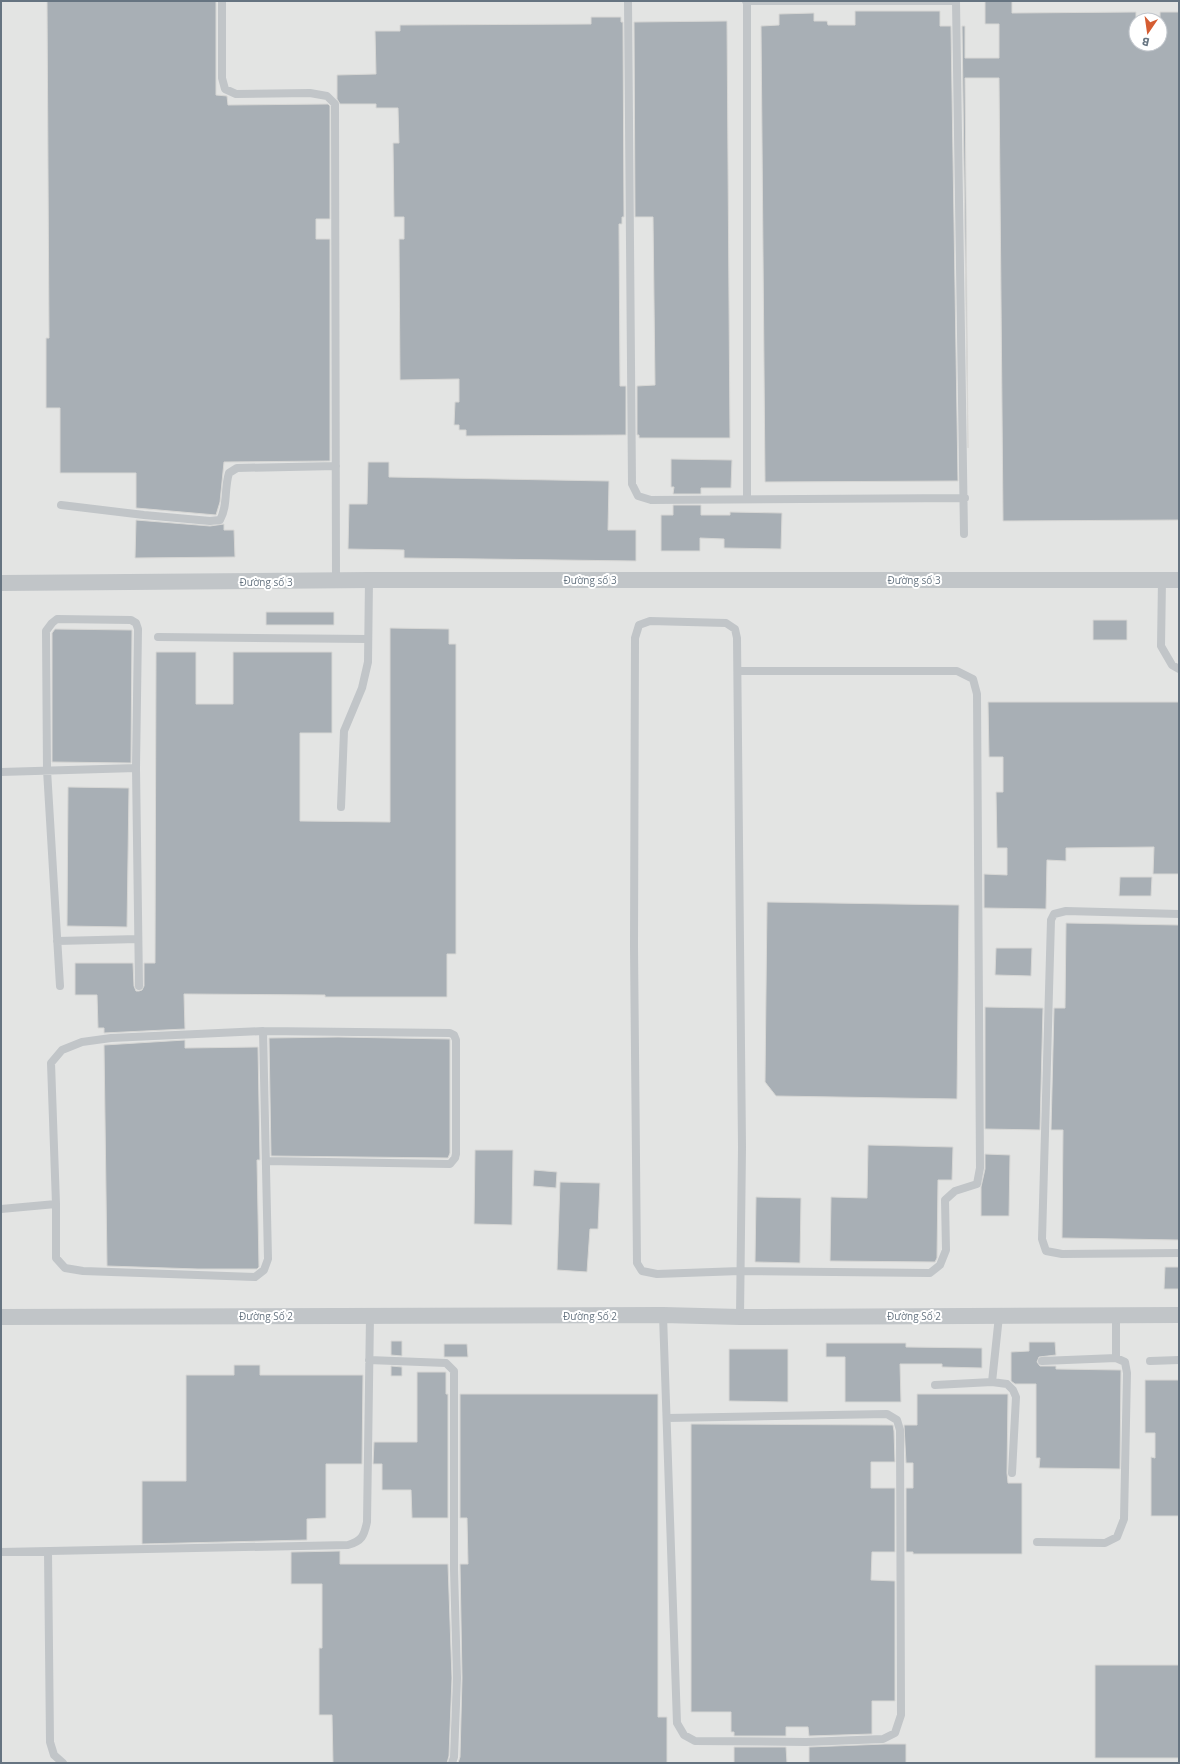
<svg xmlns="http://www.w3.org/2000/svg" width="1180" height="1764" viewBox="0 0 1180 1764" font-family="'Open Sans',sans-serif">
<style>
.built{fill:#e3e4e3;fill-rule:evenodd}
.building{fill:#a8afb5;stroke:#d7d7d5}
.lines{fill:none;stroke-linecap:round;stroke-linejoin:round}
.lane{stroke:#c1c5c8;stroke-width:8}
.street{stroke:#c1c5c8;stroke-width:16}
.labels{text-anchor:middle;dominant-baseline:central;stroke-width:4;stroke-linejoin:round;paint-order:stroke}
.street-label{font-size:10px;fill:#667481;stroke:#fff}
</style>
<rect width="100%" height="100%" fill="#f5f5f2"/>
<!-- built -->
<path class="built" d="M1,1H1179V1763H1ZM1136,20H1160V44H1136Z"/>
<!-- building -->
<path class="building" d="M47,1H216V95L227,96L228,105L328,104L330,106V219H316V239H330V461L224,462L220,502L216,515L136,508V473H60V408H46V338H49Z
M985,1H1012V13L1136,12V44H1160V12H1179V520L1003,521L999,78H965L968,448L962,26H965V58H999V24H985Z
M855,11H940V26H951L958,481L765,482L761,26L779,25V14L814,13V21H827L828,25H855Z
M591,17H621V22H623L624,217H622V224H619L620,386H626V435L466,436V430H459V425H454L455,402H459V379L400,380L399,239H404V217H394L393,143H399L398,108H376V104H340L337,99V75L376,74L375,31H400V25L591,24Z
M727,21L730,438H639V435H637V386L655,385L653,217H635L634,22Z
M671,459L732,460L731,488H701V494H673L674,487H671Z
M368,462H389V477L609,481L608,530H636V561L404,558V550L348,549L349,504H367Z
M673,505H701V515H730V512L782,513L781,549L724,548V539L700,538V551H661V515H673Z
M136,520L210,526L224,524V530H234L235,557L135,558Z
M266,612H334V625H266Z
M1093,620H1127V640H1093Z
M390,628L449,629V644H456V954H447V997H325V995L184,994L185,1029L104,1033V1028H98L97,995H75V963H133L134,986L136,991H139L142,990L144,986V963H155L156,652H196V704H233V652H332V733H300V821L390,822Z
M55,629L132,630L131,763L52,762V633Z
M988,702H1179V874H1153L1154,847L1066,848V861L1047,860L1046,909L984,908V874L1007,875V848H997L996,792H1003V757H989Z
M68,787L129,788L127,927L67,926Z
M1120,877H1152L1151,896H1119Z
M767,902L959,905L957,1099L776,1096L765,1082Z
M1066,923L1179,925V1240L1062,1238L1063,1130H1051L1054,1008H1065Z
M996,948H1032L1031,976L995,975Z
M985,1007L1043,1008L1040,1130L985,1129Z
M338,1037L450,1039V1153L448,1158L271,1156L269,1038Z
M185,1040V1048L258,1047L260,1160H257L259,1267L257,1269H198L107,1266L104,1045Z
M868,1145L953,1147L952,1180H938L937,1258L935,1262L830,1261L831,1197L867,1198Z
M475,1150H513L512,1225L474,1224Z
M985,1154L1010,1155L1009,1216H981V1187L985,1169Z
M534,1170L557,1172L556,1188L533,1186Z
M560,1182L600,1183L598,1229H590L587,1272L557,1270Z
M756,1197L801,1198L800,1263L755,1262Z
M1165,1267H1179V1289H1164Z
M391,1341H402V1356L391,1355Z
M1029,1342H1055L1056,1355L1039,1357L1037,1362L1040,1366H1056V1369L1121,1370L1120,1469L1039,1468L1040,1458H1036V1384H1015L1011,1381V1352L1029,1351Z
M826,1343H906V1347L982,1348V1368L942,1367V1364H900L901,1402H845V1357H826Z
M444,1344H467L468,1357H444Z
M729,1349H788V1402L729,1401Z
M234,1365H260V1375H363L362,1464H326V1518L307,1519V1540L142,1544V1481H186V1375H234Z
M391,1366L402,1367V1376H391Z
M417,1372H446V1394H448V1518H412L411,1490H382V1464H373L374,1442H417Z
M1145,1380H1179V1516H1151V1457L1155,1458V1433H1145Z
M460,1394H658V1717H667V1763H458L460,1757L462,1678L460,1564H468L467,1518H460Z
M917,1394H1008L1007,1473L1008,1483H1022V1554H913V1552H906V1488H913V1463H906L904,1425H917Z
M691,1424L893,1425L894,1431L895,1462H871V1488H895V1552H872L871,1580L895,1581V1701H872V1734L809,1736L808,1727H786V1736H734V1732H731V1712H691Z
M340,1551V1564H448L452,1678L449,1756L447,1763H333L332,1715H319V1648H322V1584H291V1552Z
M1095,1665H1179V1758H1095Z
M885,1744H906V1763H809V1747Z
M734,1747H786L787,1763H734Z"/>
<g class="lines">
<!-- lane -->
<path class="lane" d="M222,1V78L225,89L236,94L310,93L327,96L335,104L336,581
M628,1L632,484L638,496L651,500L965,498
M746,1H956
M956,1L964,534
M747,499V1
M61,505L144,515L210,521L220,520C228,506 224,489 229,473L237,468L336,466
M1162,580L1161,646L1172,665L1179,669
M158,637L368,639
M738,671H957L973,679L977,694L980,1168L977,1184L955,1191L945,1200L946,1250L940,1265L930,1273L740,1271L657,1274L642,1271L637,1263L634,946L635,638L639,625L650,621L726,623L735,629L737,638L742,1147L740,1317
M136,768L139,986
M1,772L136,768L138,629L136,623L131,620L57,619L52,623L46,631L47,770L60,986
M341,807L344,731L362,688L368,662L369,580
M1179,914L1066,911L1054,914L1051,920L1042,1239L1046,1251L1062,1254L1179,1253
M57,941L138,939
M56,1204V1258L65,1268L83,1271L255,1277L264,1270L268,1259L263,1031
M1,1209L56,1204L51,1063L62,1050L82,1042L111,1038L263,1031L450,1033L454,1035L456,1040V1154L455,1158L450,1164L266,1161
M663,1315L677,1723L684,1735L695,1741L806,1742L883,1739L895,1733L901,1715L900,1430L897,1420L887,1414L667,1418
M369,1360L446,1363L454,1371V1569L457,1678L454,1757L452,1763
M1042,1361L1116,1358V1316
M1150,1361L1179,1360
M992,1382L1007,1384L1013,1390L1016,1397L1012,1473
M935,1385L992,1382L999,1316
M1037,1542L1105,1543L1117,1537L1124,1519L1127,1373L1125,1362L1116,1358
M1,1552L348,1545C362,1541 364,1536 367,1522L370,1316
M48,1552L50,1742L54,1755L63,1763"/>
<!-- street -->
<path class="street" d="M1,583L369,580H1179
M1,1317L663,1315L740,1317L1179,1315"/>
</g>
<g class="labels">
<!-- street labels -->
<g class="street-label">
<text x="590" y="580">Đường số 3</text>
<text x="914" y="580">Đường số 3</text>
<text x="266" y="582">Đường số 3</text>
<text x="266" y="1316">Đường Số 2</text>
<text x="590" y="1316">Đường Số 2</text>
<text x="914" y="1316">Đường Số 2</text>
</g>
</g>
<!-- border -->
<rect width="1180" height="1764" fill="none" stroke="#667481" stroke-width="4"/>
<!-- north arrow -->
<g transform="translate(1148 32) rotate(193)"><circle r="19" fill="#ffffff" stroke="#c2c7cd"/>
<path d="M0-3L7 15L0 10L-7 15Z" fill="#d55d32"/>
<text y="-6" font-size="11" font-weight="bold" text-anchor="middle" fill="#667481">B</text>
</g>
</svg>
